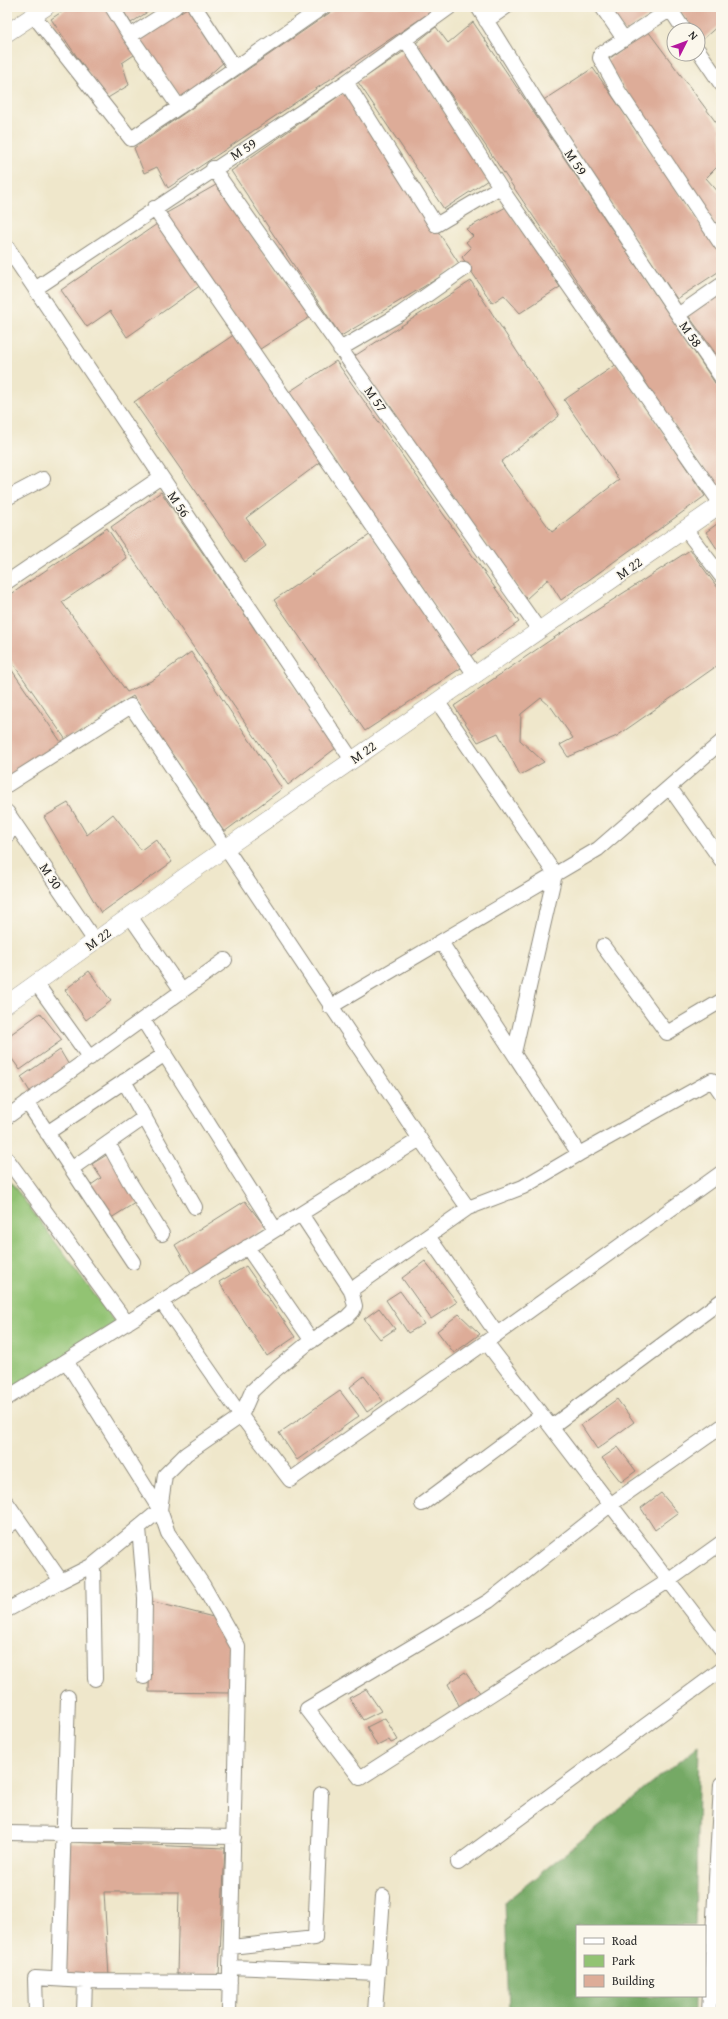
<svg xmlns="http://www.w3.org/2000/svg" width="728" height="2019" viewBox="0 0 728 2019" font-family="'Gentium Book Plus',serif">
<style>
.green{fill:#92c373;stroke:#5e774f}
.forest{fill:#75a965;stroke:#506a48}
.building{fill:#ddac98}
.lines{fill:none;stroke-linecap:round;stroke-linejoin:round}
.minor-casing{stroke:#8d897b;stroke-width:16}
.tertiary-casing{stroke:#8d897b;stroke-width:18}
.minor{stroke:#fff;stroke-width:14}
.tertiary{stroke:#fff;stroke-width:17}
.labels{text-anchor:middle;dominant-baseline:central;stroke-width:3;stroke-linejoin:round;paint-order:stroke}
.street-label{font-size:14px;fill:#2b2b2b;stroke:#fbf7ec}
</style>
<rect width="100%" height="100%" fill="#fbf7ec"/>
<filter id="ink" filterUnits="userSpaceOnUse"><feTurbulence type="fractalNoise" baseFrequency=".025" numOctaves="2"/><feDisplacementMap in="SourceGraphic" scale="8" xChannelSelector="R" yChannelSelector="G"/><feConvolveMatrix kernelMatrix="1 2 1 2 8 2 1 2 1" color-interpolation-filters="sRGB"/></filter>
<filter id="wash" filterUnits="userSpaceOnUse"><feTurbulence type="fractalNoise" baseFrequency=".012" numOctaves="4" result="noise"/><feDisplacementMap in="SourceGraphic" scale="16" xChannelSelector="R" yChannelSelector="G"/><feGaussianBlur stdDeviation="0.9" result="paint"/><feColorMatrix in="noise" values="0 0 0 0 0 0 0 0 0 0 0 0 0 0 0 0 0 1.4 0 .05"/><feComposite in="paint" operator="in"/></filter>
<g filter="url(#wash)">
<rect width="100%" height="100%" fill="#efe7cb"/>
<!-- green -->
<path class="green" d="M7,1177L117,1325L7,1392Z"/>
<!-- forest -->
<path class="forest" d="M699,1745L695,1926H577V1996H693V2012H509L505,1902Z"/>
<g id="blocks">
<!-- building -->
<path class="building" d="M69,7H109L137,53L122,63L129,85L106,99L51,19Z
M121,7H155L131,23Z
M189,7L225,61L182,99L137,38Z
M338,7H438L168,188L157,167L144,173L134,148Z
M607,7H662L625,32Z
M684,7H721V23L702,40L698,35V30H694L679,10Z
M473,22L721,392V489L719,491L416,43L436,27L448,43Z
M648,31L721,129V163L706,178L721,195V233L606,61Z
M406,50L488,180L444,209L358,82Z
M593,68L721,254V270L677,299L542,101Z
M346,91L460,265L341,336L231,171Z
M216,185L310,317L257,351L163,215Z
M506,207L560,287L520,313L504,295L492,303L462,257L471,248L466,242L473,236L466,229Z
M157,224L201,285L127,337L110,311L87,327L61,290Z
M471,281L559,416L501,462L552,532L619,480L564,400L617,364L705,496L561,600L548,579L526,599L353,357Z
M721,292V361L688,315Z
M235,334L322,461L246,518L266,546L245,562L134,402Z
M336,361L519,622L469,657L289,392Z
M161,492L336,748L288,785L111,527Z
M721,521V555L706,532Z
M107,528L127,558L62,602L127,692L151,681L191,652L282,789L224,832L133,696L66,740L7,655V597Z
M371,534L464,666L365,731L274,600Z
M690,550L721,592V663L617,736L568,757L560,745L573,738L551,707L541,698L521,714L520,740L544,762L520,775L498,733L478,742L454,706L549,641Z
M7,663L63,745L11,777L7,771Z
M68,803L87,835L113,814L141,850L156,839L172,862L101,913L44,817Z
M89,971L111,1001L86,1020L65,990Z
M40,1013L62,1040L20,1070L7,1052V1037Z
M60,1050L70,1067L32,1095L21,1077Z
M108,1154L138,1201L108,1220L88,1187L101,1178L92,1164Z
M245,1201L266,1228L193,1276L175,1245Z
M425,1261L457,1302L431,1319L402,1278Z
M246,1266L295,1337L267,1356L219,1282Z
M400,1291L424,1324L408,1333L386,1300Z
M379,1308L395,1329L380,1339L364,1319Z
M459,1314L480,1334L454,1353L437,1331Z
M364,1376L383,1401L367,1412L350,1387Z
M340,1391L359,1416L297,1460L279,1433Z
M617,1399L634,1422L597,1449L581,1425Z
M618,1447L636,1471L621,1482L602,1458Z
M661,1493L678,1513L655,1530L641,1508Z
M150,1601L217,1618L232,1650L230,1693L149,1692Z
M465,1672L483,1697L461,1709L448,1684Z
M366,1689L381,1711L363,1720L349,1698Z
M385,1718L398,1740L391,1743L389,1740L377,1746L367,1727Z
M67,1842L225,1848L219,1976L177,1974L179,1892H104L109,1977L64,1973Z"/>
</g>
</g>
<g filter="url(#ink)">
<use href="#blocks" fill-opacity="0" stroke="#8d897b" stroke-width="1"/>
<g class="lines">
<!-- minor casing -->
<g class="minor-casing">
<path id="minor" d="M112,7L130,36
M175,7L130,36L179,107L323,7
M195,7L235,68
M478,7L535,99L678,315
M602,7L624,39
M674,7L601,54L600,58L619,92L721,244
M670,9L684,30
M34,16L131,139L179,107
M486,21L506,7
M405,39L500,187
M698,50L721,84
M346,82L436,225L500,187L721,504
M213,168L539,630
M154,208L475,675
M7,247L352,760
M721,285L678,315L721,377
M35,289L346,82L450,7
M340,349L400,314L464,269
M7,498L43,479
M685,529L721,576
M7,582L161,477
M437,701L555,874L514,1053
M7,785L131,706L420,1139L7,1398
M670,788L721,860
M7,812L95,941
M7,836L14,823
M441,942L579,1154
M603,946L667,1033L721,1001
M36,983L90,1058
M182,991L225,960
M330,1007L598,849L721,742
M143,1020L275,1229
M124,1081L195,1207
M27,1102L133,1262
M7,1117L182,991L130,916
M47,1133L165,1054
M420,1139L468,1208
M108,1143L129,1181L162,1234
M7,1159L127,1323
M71,1169L145,1117
M428,1236L497,1334
M247,1247L312,1341
M351,1290L468,1208L523,1187L579,1154L712,1080L721,1093
M161,1301L241,1416
M486,1342L721,1173
M66,1361L160,1510
M241,1416L252,1391L269,1375L307,1344L347,1317L353,1311L355,1306L351,1290L301,1214
M551,1427L721,1301
M721,1427L610,1505L489,1601L307,1709L360,1778L668,1581L721,1543
M7,1503L61,1581L7,1610
M422,1504L542,1415
M160,1510L165,1475L186,1454L241,1416L290,1480L486,1342L721,1649
M7,1527L18,1519
M139,1528L145,1598L144,1677
M93,1565L95,1679
M61,1581L93,1565L160,1510L168,1533L203,1585L238,1647L229,2012
M7,1833L234,1837
M458,1863L721,1670
M231,1947L315,1938L321,1794
M230,1967L378,1973
M59,1978L68,1697
M36,2012L35,1978L85,1981L230,1982
M84,2012L85,1981
M375,2012L383,1896
M709,2012L721,1784"/>
</g>
<!-- tertiary casing -->
<g class="tertiary-casing">
<path id="tertiary" d="M7,33L46,7
M7,1004L187,875L721,504"/>
</g>
<!-- minor -->
<use href="#minor" class="minor"/>
<!-- tertiary -->
<use href="#tertiary" class="tertiary"/>
</g>
</g>
<g class="labels">
<!-- street labels -->
<g class="street-label">
<text transform="translate(243 149) rotate(-33)">M 59</text>
<text transform="translate(576 162) rotate(56)">M 59</text>
<text transform="translate(691 334) rotate(55)">M 58</text>
<text transform="translate(376 399) rotate(55)">M 57</text>
<text transform="translate(179 504) rotate(56)">M 56</text>
<text transform="translate(629 568) rotate(-35)">M 22</text>
<text transform="translate(363 752) rotate(-35)">M 22</text>
<text transform="translate(51 876) rotate(56)">M 30</text>
<text transform="translate(98 939) rotate(-36)">M 22</text>
</g>
</g>
<!-- margin -->
<rect width="728" height="2019" fill="none" stroke="#fbf7ec" stroke-width="24"/>
<!-- legend -->
<rect x="576" y="1925" width="130" height="72" fill="#fbf7ec" stroke="#a8a59f"/>
<rect x="584" y="1938" width="20" height="6" fill="#ffffff" stroke="#a8a59f"/>
<text x="612" y="1945" font-size="12" fill="#2b2b2b">Road</text>
<rect x="584" y="1955" width="20" height="12" fill="#92c373" stroke="#a8a59f"/>
<text x="612" y="1965" font-size="12" fill="#2b2b2b">Park</text>
<rect x="584" y="1975" width="20" height="12" fill="#ddac98" stroke="#a8a59f"/>
<text x="612" y="1985" font-size="12" fill="#2b2b2b">Building</text>
<!-- north arrow -->
<g transform="translate(686 42) rotate(48)"><circle r="19" fill="#fbf7ec" stroke="#a8a59f"/>
<path d="M0-3L7 15L0 10L-7 15Z" fill="#b5179e"/>
<text y="-6" font-size="11" font-weight="bold" text-anchor="middle" fill="#2b2b2b">N</text>
</g>
</svg>
